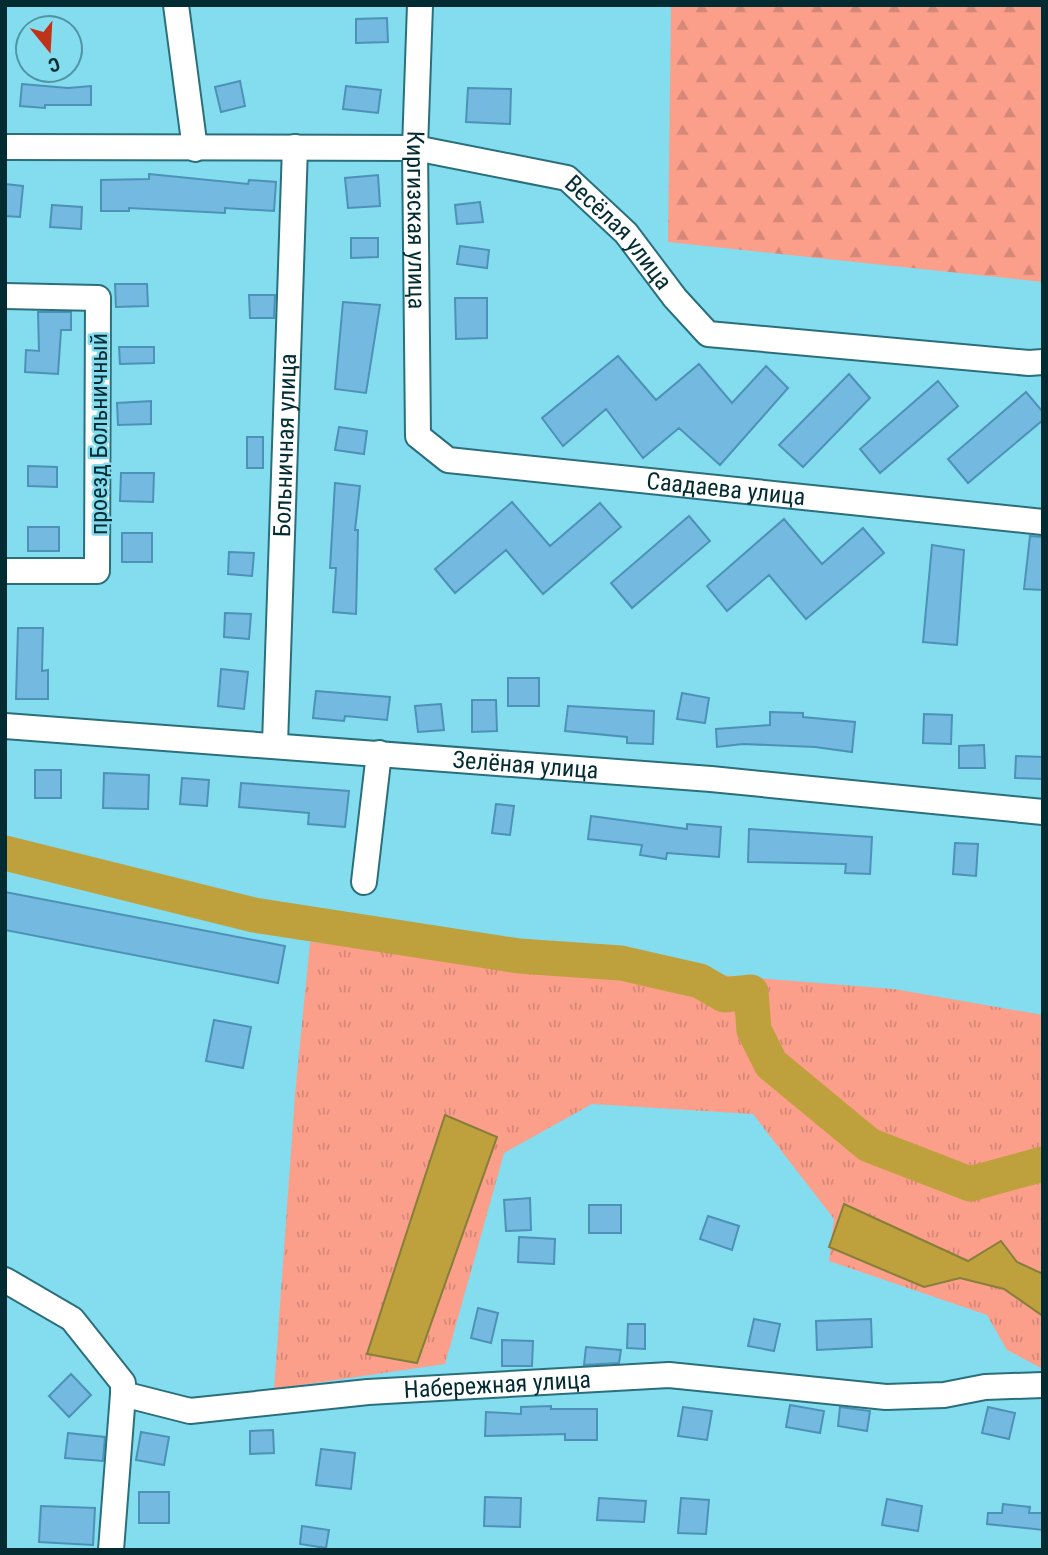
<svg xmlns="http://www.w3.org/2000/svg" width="1048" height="1555" viewBox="0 0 1048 1555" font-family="'Roboto Condensed',sans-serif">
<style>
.grass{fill:url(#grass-tufts)}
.forest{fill:url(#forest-firs)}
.water{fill:#bea13d;stroke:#867e3a;stroke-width:2}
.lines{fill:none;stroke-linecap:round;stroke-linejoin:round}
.river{stroke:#bea13d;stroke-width:35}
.building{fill:#74bae0;stroke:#4c92b6;stroke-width:2}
.minor-casing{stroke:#2a6f7c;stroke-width:28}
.minor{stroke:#fff;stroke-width:24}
.labels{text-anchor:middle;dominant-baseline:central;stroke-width:5;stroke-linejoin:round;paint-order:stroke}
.street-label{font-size:24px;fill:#022b32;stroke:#84dcef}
</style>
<defs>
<pattern id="grass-tufts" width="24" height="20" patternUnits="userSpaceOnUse" patternTransform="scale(1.75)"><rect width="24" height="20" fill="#fb9e8a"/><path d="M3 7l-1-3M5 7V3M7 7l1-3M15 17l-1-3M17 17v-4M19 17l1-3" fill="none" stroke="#d68878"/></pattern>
<pattern id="forest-firs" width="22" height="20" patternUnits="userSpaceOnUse" patternTransform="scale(1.75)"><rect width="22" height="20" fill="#fb9e8a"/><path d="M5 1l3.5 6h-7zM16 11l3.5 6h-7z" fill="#d68878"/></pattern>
</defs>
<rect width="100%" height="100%" fill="#84dcef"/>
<!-- grass -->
<path class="grass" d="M310,942L894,989L1043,1015V1369L1007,1350L987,1315L829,1261L834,1219L753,1114L592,1104L504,1153L445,1364L274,1389L295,1095Z"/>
<!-- forest -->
<path class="forest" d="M671,5H1043V282L668,242Z"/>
<!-- water -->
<path class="water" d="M445,1115L497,1137L417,1363L367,1354Z
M844,1204L968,1261L1001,1241L1017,1262L1043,1274V1316L1004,1289L960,1278L924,1287L829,1247Z"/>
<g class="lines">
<!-- river -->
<path class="river" d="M5,853L254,915L519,956L621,963L700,981L724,995L751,992L754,1030L771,1064L869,1145L970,1184L1043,1164"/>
</g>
<!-- building -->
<path class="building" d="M387,18L388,42L356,43V19Z
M240,81L245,106L221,112L215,87Z
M22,84L68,88L91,86V105H45V108L20,106Z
M346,86L381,90L378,113L343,109Z
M468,88L511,89L510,124L466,122Z
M149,174L248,184L249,180L276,182L274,211L225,208V213L129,208V211H101V180L149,179Z
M378,175L380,206L348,208L345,178Z
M5,184L23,186L20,217L5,216Z
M480,202L483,222L457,224L455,205Z
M52,205L82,207L81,229L50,227Z
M351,238H378V257L351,258Z
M460,246L489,250L487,268L457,264Z
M115,284H147L148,306L116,307Z
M249,295H275L274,318H250Z
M455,298H487V338L456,339Z
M343,302L380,305L366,393L335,389Z
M38,312H71V330H61L58,374L25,372L26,350L39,351Z
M119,347H154V363L120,364Z
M618,356L656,400L699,364L732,403L766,366L788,388L720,465L679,428L643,458L606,409L563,446L542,418Z
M849,374L870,398L803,467L779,445Z
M938,381L958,406L880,473L860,449Z
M1026,392L1043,412V420L968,483L948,459Z
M151,401V424L118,425L117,403Z
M339,427L367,431L364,454L335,450Z
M247,437H263V468H247Z
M28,466L57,467V487L28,486Z
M121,473H154L153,502L120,501Z
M335,483L360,486L355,530H358L356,614L333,612L336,568H330Z
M512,502L550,546L600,503L621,527L543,594L506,550L455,593L435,569Z
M689,516L710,541L632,608L611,583Z
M784,519L822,564L863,528L884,553L806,619L769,575L727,611L707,586Z
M28,527H59V551H28Z
M122,533H152V562H122Z
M1030,536L1043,537V590L1024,589Z
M932,545L964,550L957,645L923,642Z
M229,552L254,553L252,576L228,574Z
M225,613L251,614L249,639L224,637Z
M18,628H43L42,671L48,670V699H16Z
M221,669L248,672L244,709L218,706Z
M508,678H539V706H508Z
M316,691L390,697L387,720L345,716L344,721L313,718Z
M682,693L709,698L705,723L677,719Z
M472,700H496L497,731L472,732Z
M441,704L444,730L418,732L415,706Z
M568,706L654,711L653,744L627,743V737L565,731Z
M770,712L803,713V717L855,722L852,752L815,747L743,744L717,747L716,729L770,725Z
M924,714L952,715L951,744L923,743Z
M984,745L985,768H959V746Z
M1016,756L1043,757V779L1015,778Z
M35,770H61V798H35Z
M104,773L149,775L148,809L103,808Z
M182,778L209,780L207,806L180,804Z
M241,783L349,791L345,827L308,824L309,813L239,807Z
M496,804L514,806L510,835L492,833Z
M591,816L687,829V824L721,827L719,857L667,853L666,859L640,855L642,845L588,839Z
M749,829L872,837L870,874L845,873L846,864L748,862Z
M955,843L978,844L976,876L953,874Z
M5,892L285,946L278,983L5,930Z
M214,1020L251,1027L243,1068L206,1061Z
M530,1198L531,1230L506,1231L504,1200Z
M589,1205H621V1233H589Z
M708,1216L739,1226L732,1250L700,1239Z
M519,1237L555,1239L554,1264L518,1262Z
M478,1308L498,1313L491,1343L471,1338Z
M754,1319L780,1324L774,1351L748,1346Z
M871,1319L872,1347L817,1350L816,1321Z
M628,1324H645V1349L627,1348Z
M502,1340L533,1341L532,1366H502Z
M586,1347L621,1350L619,1363L584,1365Z
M71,1374L91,1395L69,1417L49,1396Z
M790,1405L824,1411L820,1433L786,1427Z
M551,1406V1409H597V1440H565V1434L485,1436L486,1412L521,1414V1407Z
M683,1407L712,1411L707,1440L678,1436Z
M840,1407L870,1411L867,1431L838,1426Z
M988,1407L1015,1413L1009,1439L982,1433Z
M273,1430L274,1453L250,1454V1431Z
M141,1432L169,1437L164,1465L136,1460Z
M68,1433L105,1437L103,1461L65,1458Z
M321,1449L355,1453L351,1489L316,1485Z
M139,1492H169V1523H139Z
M485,1497L521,1498L520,1527L484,1526Z
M599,1498L646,1501L644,1522L597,1520Z
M681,1498L709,1500L706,1534L678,1533Z
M887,1499L922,1506L918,1531L882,1525Z
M1003,1504L1030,1507L1029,1513H1043V1530L987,1524L988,1513H1002Z
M41,1506L95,1508L93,1545L39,1542Z
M302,1526L329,1530L326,1548L300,1544Z"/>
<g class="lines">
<!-- minor casing -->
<g class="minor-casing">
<g id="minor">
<path d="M176,5L195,149"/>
<path id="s1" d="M420,5L415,148L418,436L448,460L1043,522"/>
<path id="s2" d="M5,147L415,148L567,178L626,233L675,298L708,334L1029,363L1043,362"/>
<path d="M5,296L98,298L97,571H5"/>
<path id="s3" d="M5,726L711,779L1043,812"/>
<path id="s4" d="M275,744L295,147"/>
<path d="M364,882L379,753"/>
<path id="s5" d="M5,1280L72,1319L123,1383V1394L190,1411L368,1392L669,1375L886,1397L944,1395L985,1387L1043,1385"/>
<path d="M111,1550L123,1394"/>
</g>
</g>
<!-- minor -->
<use href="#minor" class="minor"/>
</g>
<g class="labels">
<!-- street labels -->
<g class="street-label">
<text stroke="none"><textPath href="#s1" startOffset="215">Киргизская улица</textPath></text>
<text stroke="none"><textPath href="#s2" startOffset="640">Весёлая улица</textPath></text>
<text transform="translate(99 434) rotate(-90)">проезд Больничный</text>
<text stroke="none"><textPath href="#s4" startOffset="299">Больничная улица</textPath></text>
<text stroke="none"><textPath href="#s1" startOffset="749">Саадаева улица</textPath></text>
<text stroke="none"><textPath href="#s3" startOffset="522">Зелёная улица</textPath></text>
<text stroke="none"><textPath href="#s5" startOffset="548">Набережная улица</textPath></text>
</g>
</g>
<!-- border -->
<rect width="1048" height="1555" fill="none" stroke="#022b32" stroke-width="14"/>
<!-- north arrow -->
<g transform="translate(49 49) rotate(162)"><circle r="33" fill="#84dcef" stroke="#5095a3" stroke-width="2"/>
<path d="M0-5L12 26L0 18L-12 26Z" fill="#bf3419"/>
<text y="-10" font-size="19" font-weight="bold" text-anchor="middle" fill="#022b32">С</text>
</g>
</svg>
